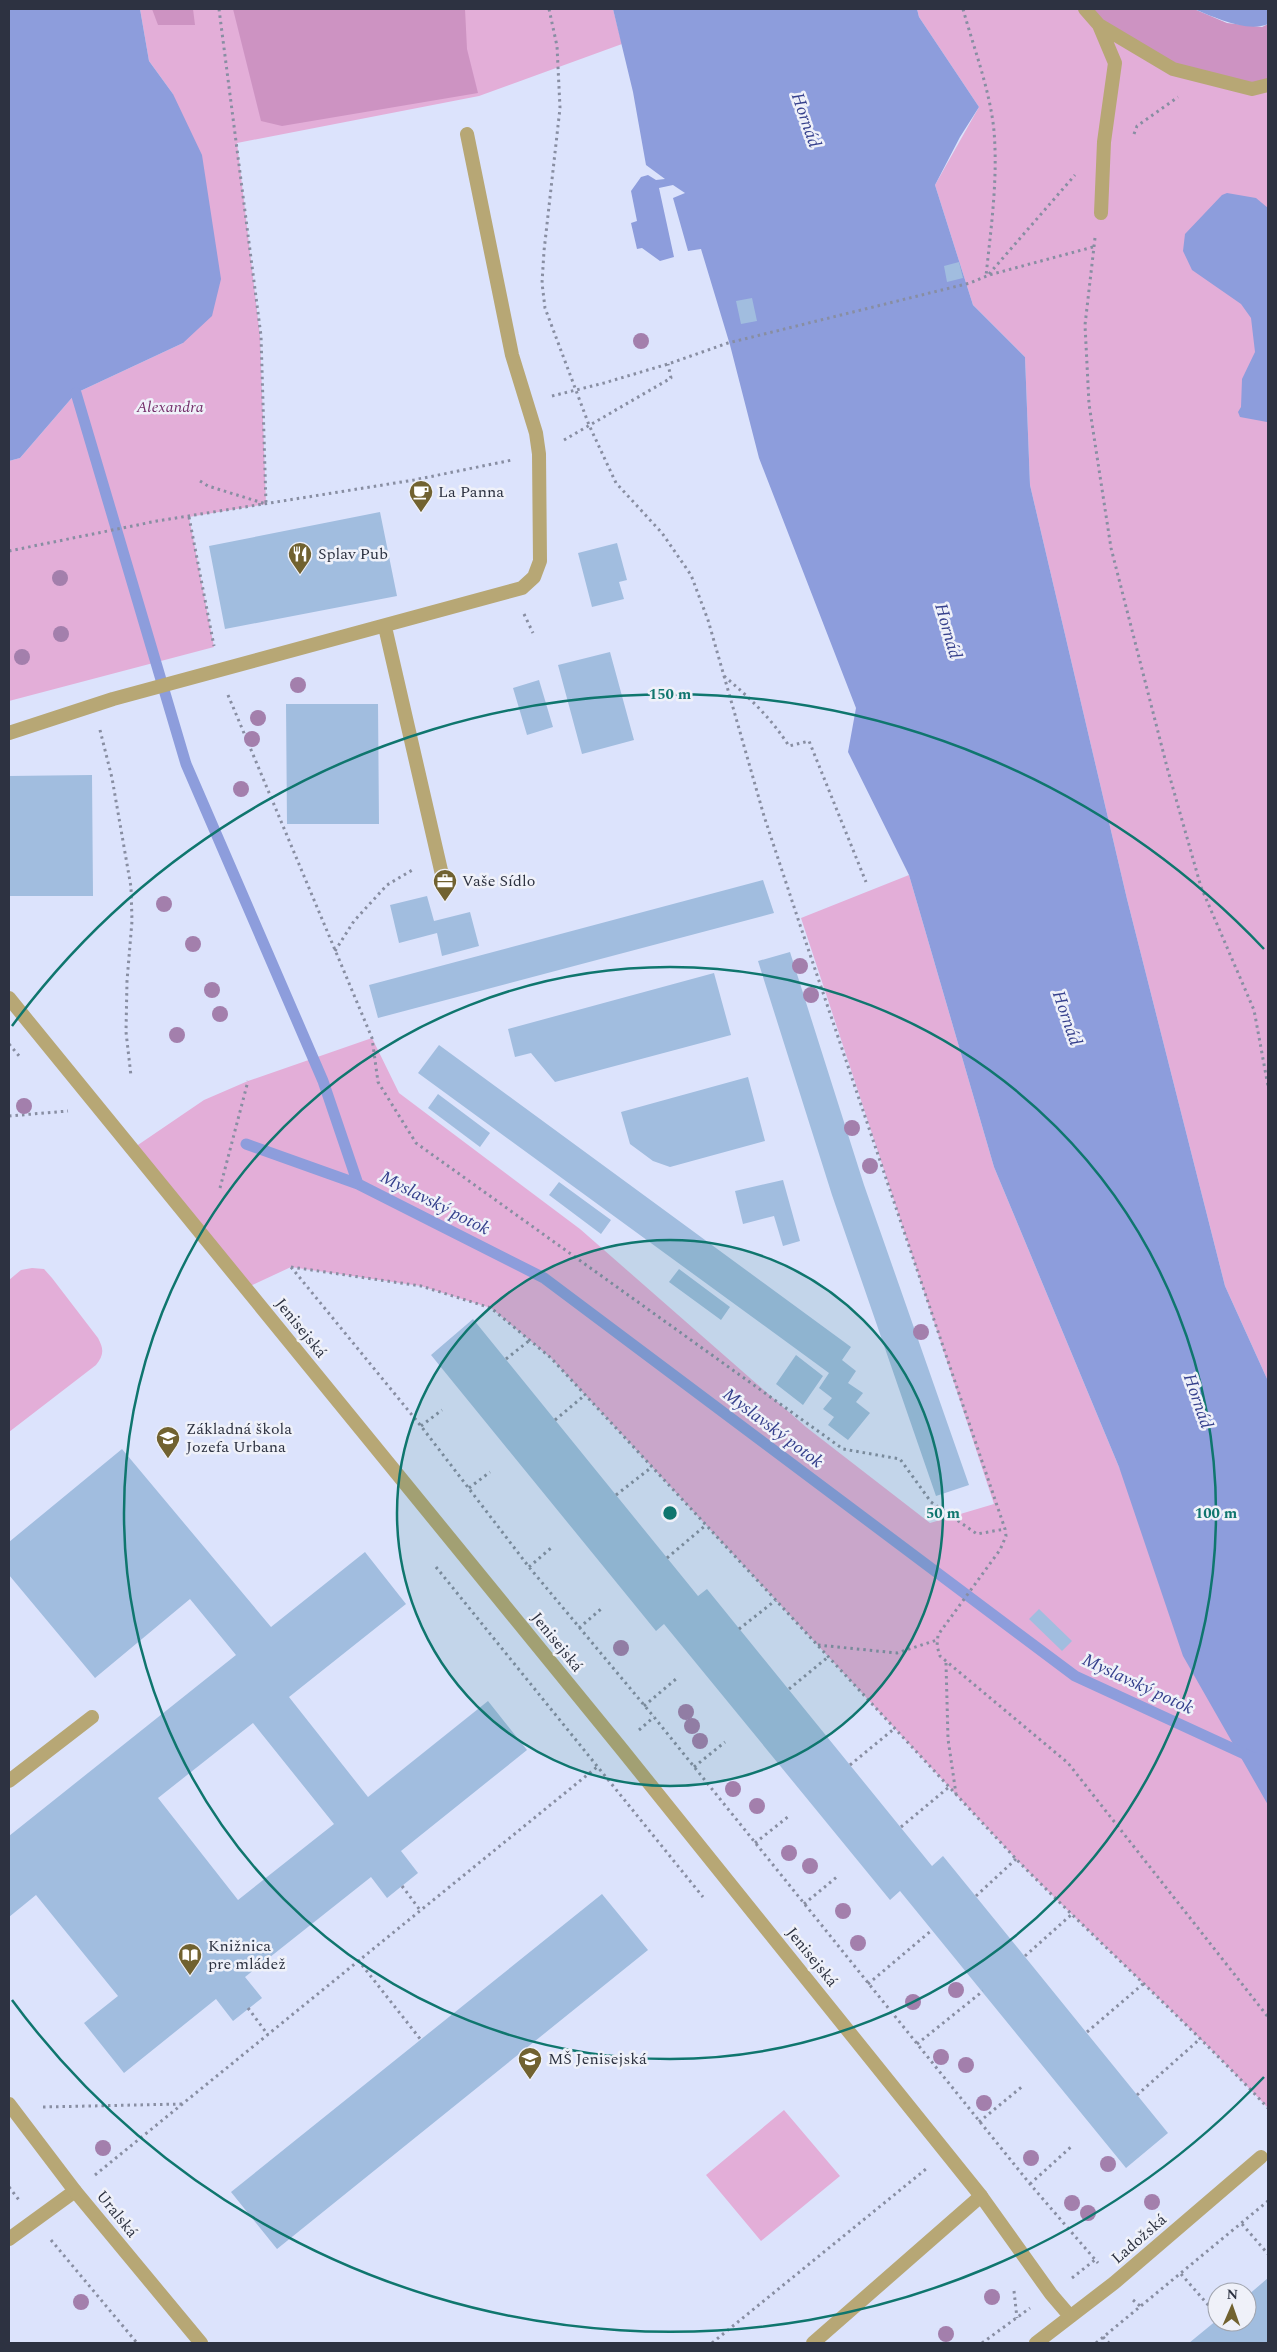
<svg xmlns="http://www.w3.org/2000/svg" width="1277" height="2352" viewBox="0 0 1277 2352" font-family="Spectral,serif">
<style>
.green{fill:#e3aed8}
.forest{fill:#cd93c2}
.water{fill:#8d9ddc}
.lines{fill:none;stroke-linecap:round;stroke-linejoin:round}
.stream{stroke:#8d9ddc;stroke-width:11}
.building{fill:#a1bddf;fill-rule:evenodd}
.path{stroke:#888ea2;stroke-width:3;stroke-dasharray:2.5 4;stroke-linecap:butt}
.service{stroke:#b7a775;stroke-width:14}
.minor{stroke:#b7a775;stroke-width:14}
.tree{fill:#a37fac}
.ring{fill:none;stroke:#0f766e;stroke-width:2.5}
.labels{text-anchor:middle;dominant-baseline:central;stroke-width:5;stroke-linejoin:round;paint-order:stroke}
.park-label{font-size:16px;font-style:italic;fill:#742e6a;stroke:#eff1f9}
.poi-label{font-size:16px;fill:#2d3241;stroke:#eff1f9;text-anchor:start}
.street-label{font-size:16px;fill:#2d3241;stroke:#eff1f9}
.water-label{font-size:18px;font-style:italic;fill:#36418d;stroke:#eff1f9}
.centre{fill:#0f766e;stroke:#eff1f9;stroke-width:2.5}
.ring-label{font-size:15px;text-anchor:middle;font-weight:bold;fill:#0f766e;stroke:#eff1f9;stroke-width:5;stroke-linejoin:round;paint-order:stroke}
</style>
<rect width="100%" height="100%" fill="#dce3fc"/>
<!-- green -->
<path class="green" d="M140,9H613L622,44L479,96L237,143L260,336L266,504L189,517L214,647L9,701V461L20,458L76,393L183,343L173,94L149,61Z
M917,9H1085L1268,85V1381L1225,1286L1127,899L1030,485L1025,357L973,305L935,185L979,107L919,17Z
M909,875L994,1167L1119,1467L1268,1778V2108C1187,2022 1099,1943 1016,1859L551,1358L491,1308L421,1286L291,1267L246,1288L132,1149L204,1100L248,1081L372,1038L399,1093L580,1229L806,1427L930,1523L994,1504L801,918Z
M32,1268L44,1269L52,1278L98,1338C104,1349 104,1355 96,1365L9,1432V1280L21,1270Z
M784,2110L840,2176L761,2241L706,2175Z"/>
<!-- forest -->
<path class="forest" d="M152,9H193L195,25H158Z
M233,9H465L467,49L478,93L282,126L261,121Z
M1085,9H1194L1227,23L1262,27L1268,24V85L1173,69Z"/>
<!-- water -->
<path class="water" d="M9,9H140L149,61L173,94L202,155L221,279L212,316L183,343L76,393L20,458L9,461Z
M613,9H917L919,17L979,107L960,137L935,185L973,305L1025,357L1030,485L1127,899L1225,1286L1268,1381V1805L1183,1656L1119,1467L994,1167L909,875L848,752L856,708L759,458L730,345L701,249L688,251L673,198L685,193L673,185L659,188L674,257L660,261L642,248L637,249L631,223L637,221L631,191L641,177L648,175L656,180L665,179L646,165L633,92Z
M1194,9H1268V24C1247,33 1214,17 1194,9Z
M1227,193L1256,198L1268,208L1267,422L1240,417L1238,412L1241,407L1242,379L1255,352L1251,318L1241,304L1192,270L1183,251L1185,234L1222,195Z"/>
<g class="lines">
<!-- stream -->
<path class="stream" d="M76,393L186,764L323,1081L358,1184
M246,1144L358,1184L544,1278L1075,1676L1251,1757L1268,1762"/>
</g>
<!-- building -->
<path class="building" d="M959,262L963,278L947,282L944,266Z
M752,298L757,321L741,324L736,301Z
M380,512L397,596L225,629L209,546Z
M617,543L627,580L619,582L624,599L592,607L578,553Z
M610,652L634,740L582,754L558,665Z
M539,680L553,727L527,735L513,688Z
M286,704H378L379,824H287Z
M92,775L93,896H9V776Z
M763,880L774,913L378,1018L369,985Z
M427,896L434,921L470,912L479,946L442,956L437,933L399,943L390,905Z
M790,952L864,1185L969,1485L936,1496L832,1195L758,961Z
M714,973L731,1035L555,1082L531,1053L515,1057L508,1029Z
M439,1045L851,1347L842,1360L856,1371L848,1383L863,1393L856,1402L870,1413L848,1440L828,1425L834,1417L823,1409L832,1398L819,1388L829,1373L418,1073Z
M748,1077L765,1141L670,1167L653,1161L630,1144L621,1112Z
M438,1094L490,1133L480,1147L428,1108Z
M783,1180L800,1241L783,1246L774,1216L743,1224L735,1191Z
M559,1182L611,1220L601,1234L549,1195Z
M679,1269L730,1307L721,1320L669,1282Z
M473,1319L698,1596L707,1589L932,1866L943,1856L1168,2133L1126,2168L900,1891L890,1900L664,1624L656,1631L431,1355Z
M796,1355L823,1376L803,1405L776,1384Z
M122,1449L271,1627L365,1552L406,1604L289,1697L368,1797L488,1701L527,1750L401,1851L418,1873L387,1898L371,1877L245,1977L262,1998L233,2021L216,1999L124,2073L84,2023L118,1996L36,1895L9,1917V1836L236,1655L190,1599L95,1678L9,1575V1542ZM253,1723L334,1824L238,1900L158,1798Z
M1039,1609L1072,1641L1062,1651L1029,1619Z
M602,1894L648,1950L277,2249L231,2192Z
M1268,2278V2343H1189L1217,2320L1247,2322V2296Z"/>
<g class="lines">
<!-- path -->
<path class="path" d="M549,9L557,46L560,108L544,251L542,283L545,308L589,425L616,483L662,533L691,575L708,620L764,816L799,922L1005,1529L1006,1536L1000,1550L938,1635L937,1646L940,1656L1068,1763L1268,2017
M963,9C974,49 990,90 994,131C998,179 991,228 986,276
M1134,134L1137,126L1178,97
M1095,238L1085,325L1089,404L1111,548L1167,767L1201,887L1254,1010L1268,1086
M989,274L1075,175
M552,396L604,383L668,364L728,343L970,283L989,275L1093,247
M564,440L671,378L668,364
M200,481L208,486L266,504L261,336L219,9
M189,517L214,646
M9,551L157,521L414,480L512,460
M524,614L533,633
M724,676C749,697 771,718 789,746L809,741L866,882
M228,695L372,1038L378,1082L416,1143L843,1449L900,1459L931,1502L977,1534L1005,1529
M100,730L112,778L131,887L132,921L127,981L126,1032L131,1076
M335,951L354,921L387,885L414,869
M9,1044L20,1057
M9,1116L68,1111
M220,1188L248,1081
M291,1267L421,1426L529,1567L654,1717L1030,2184L1098,2263
M291,1267L421,1286L491,1308L551,1358L1016,1859C1099,1943 1187,2022 1268,2108
M506,1359L530,1340
M555,1420L585,1395
M421,1426L442,1410
M469,1488L490,1472
M616,1495L652,1467
M667,1558L706,1525
M436,1567L703,1897
M529,1567L551,1548
M579,1628L601,1609
M739,1629L776,1600
M818,1645L897,1653L937,1640
M946,1663L948,1739L956,1794
M789,1689L828,1657
M644,1706L676,1679
M639,1730L654,1717
M850,1765L895,1728
M694,1767L725,1742
M901,1827L949,1787
M755,1843L789,1816
M402,1886L420,1910
M976,1896L1016,1859
M804,1904L838,1876
M1025,1956L1071,1915
M358,1960L421,2040
M868,1984L932,1930
M248,2008L268,2035
M1087,2032L1143,1984
M917,2044L983,1991
M1137,2095L1201,2038
M43,2107L182,2104
M979,2122L1024,2085
M95,2175L597,1767
M1030,2184L1072,2146
M9,2187L19,2200
M1242,2224L1268,2254
M51,2240L137,2343
M1181,2274L1217,2315
M1072,2278L1096,2259
M1014,2291L1017,2318
M1133,2300L1140,2306
M1103,2337L1109,2343
M712,2343L926,2169
M982,2343L1030,2308
M1096,2343L1268,2201"/>
<!-- service -->
<path class="service" d="M1085,9L1099,25L1115,63L1104,142L1101,213
M1099,25L1173,69L1252,89L1268,85
M385,627L443,879
M9,733L113,699L522,588L534,577L540,561L539,454L536,433L512,355L467,134
M9,1781L92,1717
M9,2239L75,2191
M813,2343L981,2196"/>
<!-- minor -->
<path class="minor" d="M9,998L620,1747L981,2196L1051,2294L1069,2315
M9,2104L75,2191L201,2343
M1036,2343L1114,2283L1261,2157"/>
</g>
<!-- trees -->
<g class="tree">
<circle cx="641" cy="341" r="8"/>
<circle cx="60" cy="578" r="8"/>
<circle cx="61" cy="634" r="8"/>
<circle cx="22" cy="657" r="8"/>
<circle cx="298" cy="685" r="8"/>
<circle cx="258" cy="718" r="8"/>
<circle cx="252" cy="739" r="8"/>
<circle cx="241" cy="789" r="8"/>
<circle cx="164" cy="904" r="8"/>
<circle cx="193" cy="944" r="8"/>
<circle cx="800" cy="966" r="8"/>
<circle cx="212" cy="990" r="8"/>
<circle cx="811" cy="995" r="8"/>
<circle cx="220" cy="1014" r="8"/>
<circle cx="177" cy="1035" r="8"/>
<circle cx="24" cy="1106" r="8"/>
<circle cx="852" cy="1128" r="8"/>
<circle cx="870" cy="1166" r="8"/>
<circle cx="921" cy="1332" r="8"/>
<circle cx="621" cy="1648" r="8"/>
<circle cx="686" cy="1712" r="8"/>
<circle cx="692" cy="1726" r="8"/>
<circle cx="700" cy="1741" r="8"/>
<circle cx="733" cy="1789" r="8"/>
<circle cx="757" cy="1806" r="8"/>
<circle cx="789" cy="1853" r="8"/>
<circle cx="810" cy="1866" r="8"/>
<circle cx="843" cy="1911" r="8"/>
<circle cx="858" cy="1943" r="8"/>
<circle cx="956" cy="1990" r="8"/>
<circle cx="913" cy="2002" r="8"/>
<circle cx="941" cy="2057" r="8"/>
<circle cx="966" cy="2065" r="8"/>
<circle cx="984" cy="2103" r="8"/>
<circle cx="103" cy="2148" r="8"/>
<circle cx="1031" cy="2158" r="8"/>
<circle cx="1108" cy="2164" r="8"/>
<circle cx="1152" cy="2202" r="8"/>
<circle cx="1072" cy="2203" r="8"/>
<circle cx="1088" cy="2213" r="8"/>
<circle cx="992" cy="2297" r="8"/>
<circle cx="81" cy="2302" r="8"/>
<circle cx="946" cy="2334" r="8"/>
</g>
<!-- distance rings -->
<circle cx="670" cy="1513" r="273" fill="#0f766e" fill-opacity=".12"/>
<g class="ring">
<circle cx="670" cy="1513" r="273"/>
<circle cx="670" cy="1513" r="546"/>
<path d="M1264 2077A819 819 0 0 1 12 2000M12 1026A819 819 0 0 1 1264 949"/>
</g>
<!-- icons -->
<defs>
<g id="cafe-pin" transform="scale(1.25)"><path d="M0 17L-7.5 6A9.5 9.5 0 1 1 7.5 6Z" fill="#716230" stroke="#eff1f9"/><path d="M-5.5-4.5H6V0H3Q3 3.5 0 3.5H-2.5Q-5.5 3.5-5.5 0ZM3-3.2v2h1.7v-2ZM-6 4.5H4V6H-6Z" fill="#fff"/></g>
<g id="restaurant-pin" transform="scale(1.25)"><path d="M0 17L-7.5 6A9.5 9.5 0 1 1 7.5 6Z" fill="#716230" stroke="#eff1f9"/><path d="M-5-6h1v4h1v-4h1v4h1v-4h1v5L-1.5 .5V6h-2V.5L-5-1ZM5-6V6H3V1.5H1.5Q1.5-4 5-6Z" fill="#fff"/></g>
<g id="office-pin" transform="scale(1.25)"><path d="M0 17L-7.5 6A9.5 9.5 0 1 1 7.5 6Z" fill="#716230" stroke="#eff1f9"/><path d="M-6-3h4V-5.5h4V-3h4V5H-6ZM-1-4.5V-3h2v-1.5ZM-6 0V1H6V0Z" fill="#fff"/></g>
<g id="school-pin" transform="scale(1.25)"><path d="M0 17L-7.5 6A9.5 9.5 0 1 1 7.5 6Z" fill="#716230" stroke="#eff1f9"/><path d="M0-5L7-2L0 1L-7-2ZM-4 1L0 2.5L4 1V4Q0 6-4 4Z" fill="#fff"/></g>
<g id="library-pin" transform="scale(1.25)"><path d="M0 17L-7.5 6A9.5 9.5 0 1 1 7.5 6Z" fill="#716230" stroke="#eff1f9"/><path d="M-6-4Q-3-5.5-.7-3.5V5Q-3 3-6 4ZM6-4Q3-5.5 .7-3.5V5Q3 3 6 4Z" fill="#fff"/></g>
</defs>
<g fill-rule="evenodd">
<use href="#cafe-pin" x="421" y="492"/>
<use href="#restaurant-pin" x="300" y="554"/>
<use href="#office-pin" x="445" y="881"/>
<use href="#school-pin" x="168" y="1438"/>
<use href="#library-pin" x="190" y="1955"/>
<use href="#school-pin" x="530" y="2059"/>
</g>
<g class="labels">
<!-- park labels -->
<g class="park-label">
<text x="170" y="407">Alexandra</text>
</g>
<!-- poi labels -->
<g class="poi-label">
<text x="438" y="492">La Panna</text>
<text x="318" y="554">Splav Pub</text>
<text x="462" y="881">Vaše Sídlo</text>
<text x="186" y="1429">Základná škola<tspan x="186" dy="18">Jozefa Urbana</tspan></text>
<text x="208" y="1946">Knižnica<tspan x="208" dy="18">pre mládež</tspan></text>
<text x="548" y="2059">MŠ Jenisejská</text>
</g>
<!-- street labels -->
<g class="street-label">
<text transform="translate(301 1328) rotate(51)">Jenisejská</text>
<text transform="translate(557 1642) rotate(51)">Jenisejská</text>
<text transform="translate(812 1957) rotate(51)">Jenisejská</text>
<text transform="translate(117 2214) rotate(51)">Uralská</text>
<text transform="translate(1139 2239) rotate(-41)">Ladožská</text>
</g>
<!-- water labels -->
<g class="water-label">
<text transform="translate(806 120) rotate(71)">Hornád</text>
<text transform="translate(948 631) rotate(74)">Hornád</text>
<text transform="translate(1067 1018) rotate(71)">Hornád</text>
<text transform="translate(435 1203) rotate(27)">Myslavský potok</text>
<text transform="translate(1198 1401) rotate(71)">Hornád</text>
<text transform="translate(773 1428) rotate(37)">Myslavský potok</text>
<text transform="translate(1138 1684) rotate(25)">Myslavský potok</text>
</g>
</g>
<circle cx="670" cy="1513" r="8" class="centre"/>
<g class="ring-label">
<text x="670" y="699">150 m</text>
<text x="943" y="1518">50 m</text>
<text x="1216" y="1518">100 m</text>
</g>
<!-- border -->
<rect width="1277" height="2352" fill="none" stroke="#2d3241" stroke-width="20"/>
<!-- north arrow -->
<g transform="translate(1232 2307) rotate(2)"><circle r="24" fill="#eff1f9" stroke="#a1a5af"/>
<path d="M0-4L9 19L0 12L-9 19Z" fill="#716230"/>
<text y="-8" font-size="14" font-weight="bold" text-anchor="middle" fill="#2d3241">N</text>
</g>
</svg>
